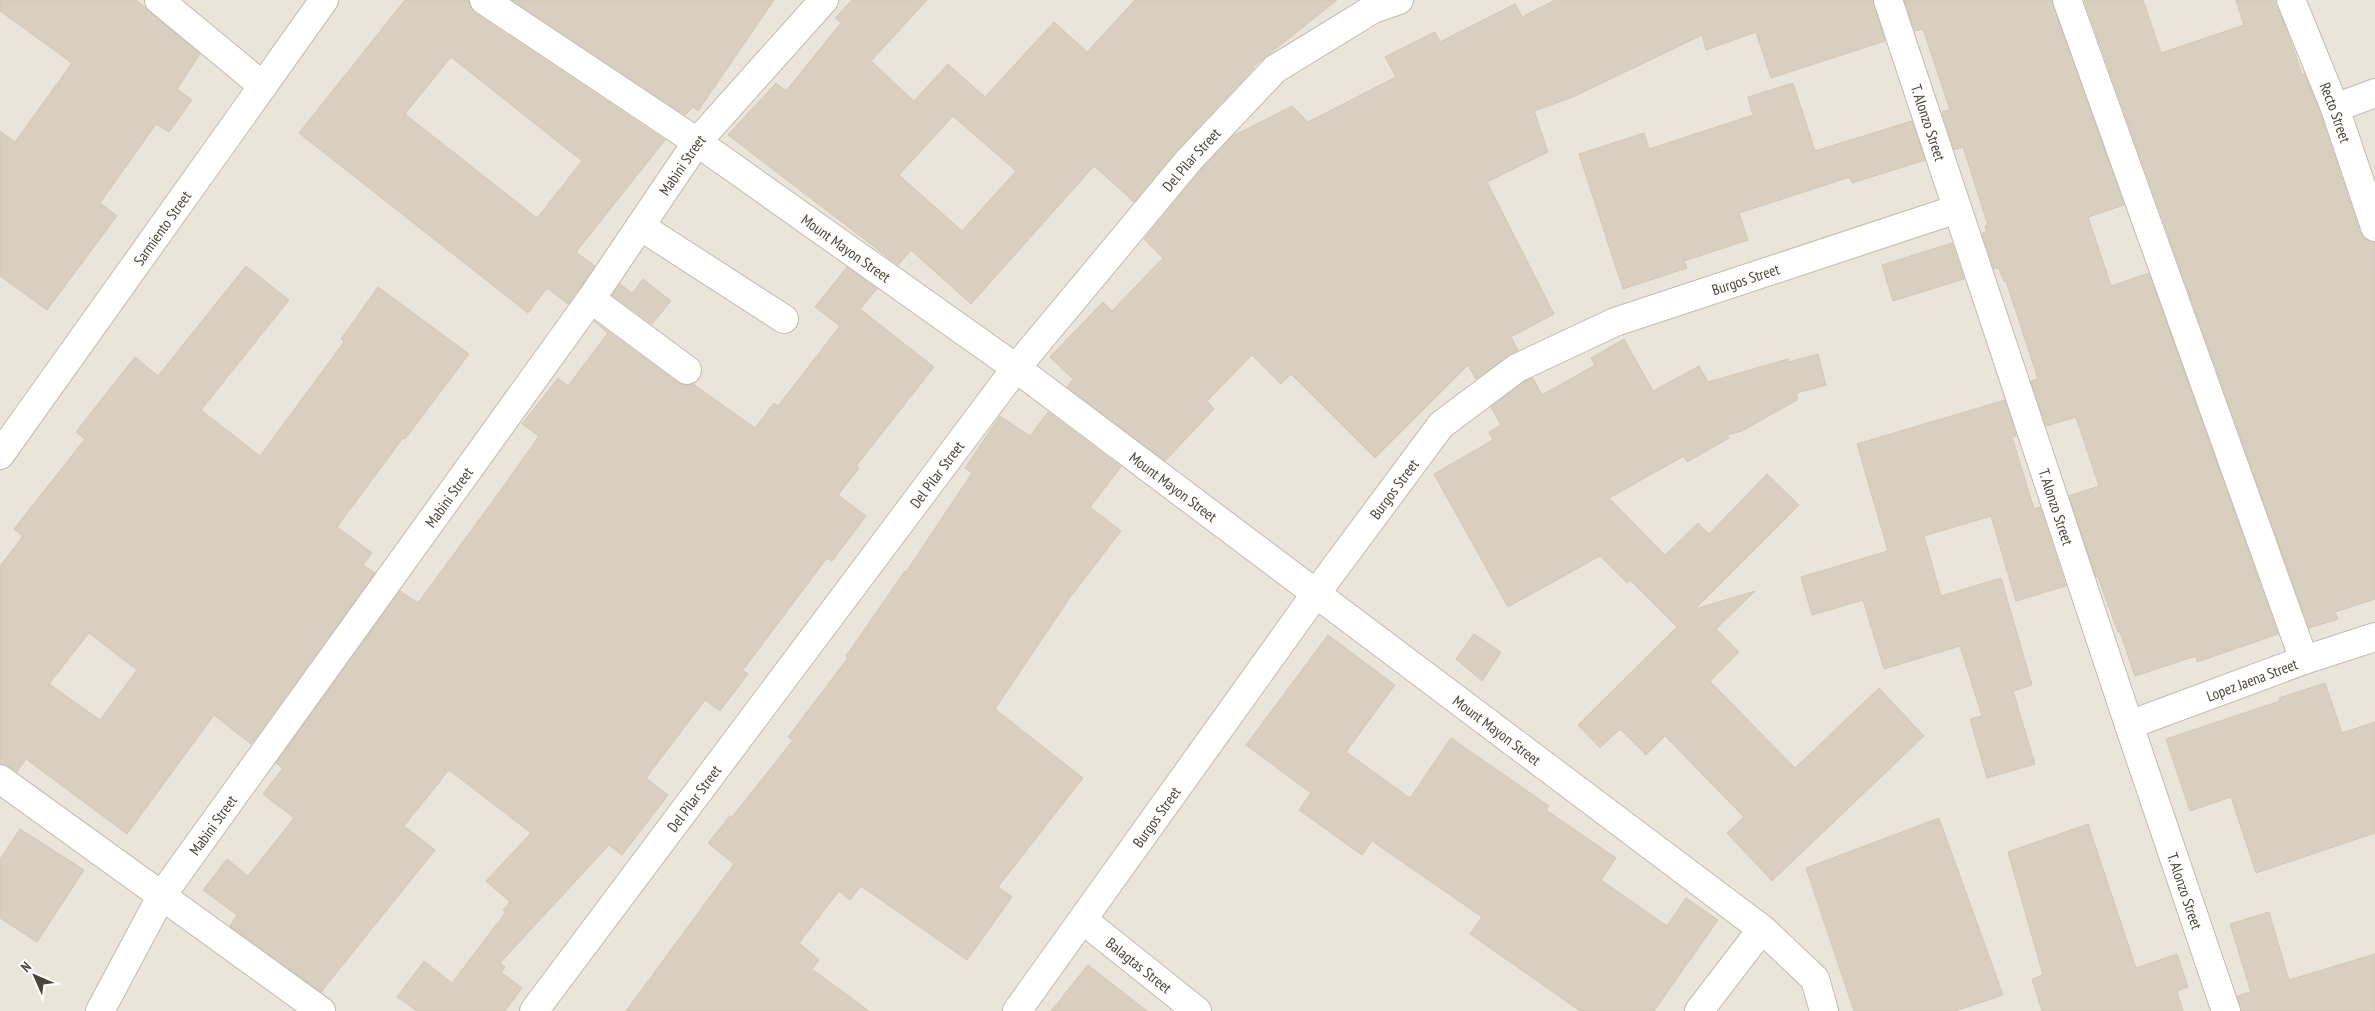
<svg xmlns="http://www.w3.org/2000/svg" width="2375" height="1011" viewBox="0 0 2375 1011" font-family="'PT Sans Narrow',sans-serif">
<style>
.residential{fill:#eae5da}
.building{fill:#d8cfc1;stroke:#d3c7b4;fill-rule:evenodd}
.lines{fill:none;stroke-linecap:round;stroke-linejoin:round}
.minor-casing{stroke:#c2bbae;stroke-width:30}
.minor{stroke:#fff;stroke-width:28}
.labels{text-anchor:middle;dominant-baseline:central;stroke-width:5;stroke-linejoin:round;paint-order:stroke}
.street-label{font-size:15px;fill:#4b4439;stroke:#fff}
</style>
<rect width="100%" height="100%" fill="#f6f3ec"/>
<!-- residential -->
<path class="residential" d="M0,0H2375V1011H0Z"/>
<!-- building -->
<path class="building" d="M0,0H136L200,54L177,89L192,100L169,132L156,124L100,203L117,216L47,310L0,276V131L15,142L72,63L0,11Z
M405,0H469L470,7L475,13L665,140L576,252L595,266L568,304L547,288L528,313L299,133ZM451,57L582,161L537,218L405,114Z
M512,0H774L698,111L693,107L685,115Z
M852,0H927L871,61L914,101L948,64L985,97L1054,22L1087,52L1135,0H1337L1253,67L1254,68L1177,150L1134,202L1094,166L971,304L911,250L898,265L728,135L776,83L786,91L841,23L835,18ZM953,116L1016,171L962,231L899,175Z
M1555,0H1873L1885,41L1771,78L1756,32L1706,50L1702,35L1573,97L1534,111L1548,152L1487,182L1554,314L1511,337L1518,350L1476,379L1468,365L1375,458L1291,374L1281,384L1252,355L1207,401L1214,409L1165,461L1067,387L1073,379L1050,357L1103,302L1112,311L1163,258L1144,239L1201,170L1233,136L1292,106L1308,122L1396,77L1385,57L1435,32L1440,42L1515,4L1522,17Z
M1904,0H2052L2124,205L2088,217L2111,286L2149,273L2278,634L2197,662L2196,656L2135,676L2120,632H2118L2098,577H2096L2069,496L2099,486L2076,417L2046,426L2031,381L2038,379L2006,281L2004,282L1999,268L1994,269L1982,233L1987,232L1985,226L1988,225L1963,147L1954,150L1942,112L1950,110L1923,29L1915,31Z
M2084,0H2143L2161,53L2244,25L2236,0H2276L2302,74H2304L2320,113L2360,232L2365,239L2375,242V599L2335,612L2338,619L2309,628Z
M1793,83L1815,151L1912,121L1925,160L1852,183L1850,177L1739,213L1748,240L1684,261L1687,268L1623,289L1579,154L1644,133L1649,149L1753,115L1748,97Z
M1952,243L1964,279L1893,301L1882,265Z
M246,266L289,300L201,410L260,456L344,342L341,339L378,287L469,354L405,439L403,438L337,527L372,553L363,565L375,573L251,744L214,715L127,834L26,759L17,772L9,766L0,764V566L23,536L14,529L85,439L76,432L135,357L158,376ZM89,633L137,670L100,720L49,684Z
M847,267L877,289L860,309L934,367L856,466L859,468L838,495L866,516L832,561L827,558L743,670L748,674L720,711L705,700L646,778L668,795L622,855L609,845L500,963L505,967L501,972L522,988L505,1011H417L397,997L424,961L452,983L506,912L503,910L510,902L486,881L531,833L449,770L404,826L435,850L321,992L230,926L237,915L203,890L227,859L248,876L294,818L263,794L283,768L276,763L400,591L418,603L503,487L539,436L522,424L558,378L568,386L608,333L594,321L678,383L685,385L693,384L755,428L774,403L778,406L840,326L815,307Z
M643,279L671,301L652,324L612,295L620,284L632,293Z
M1624,339L1653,391L1699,366L1708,382L1788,359L1789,362L1818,354L1826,385L1797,393V400L1742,431L1727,435L1729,438L1687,462L1684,456L1609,498L1665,555L1698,523L1709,534L1767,474L1799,505L1695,609L1755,591L1716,629L1739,652L1710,681L1795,768L1879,688L1924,736L1772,881L1727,833L1744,817L1665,736L1646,755L1620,729L1600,748L1578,725L1677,627L1630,580L1627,583L1600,556L1508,607L1434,474L1493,440L1489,432L1501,425L1491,407L1525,381L1533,378L1542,395L1595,365L1591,358Z
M2005,400L2016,436L2012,437L2034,509L2040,507L2066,586L2016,601L1991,516L1924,536L1941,596L2001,578L2032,685L2013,691L2035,764L1987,778L1970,719L1982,716L1960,646L1884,669L1863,600L1812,615L1801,577L1888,551L1857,444Z
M1048,412L1121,467L1090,507L1121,531L1071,596L995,709L1083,778L998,887L1012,897L967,960L861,886L850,900L839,891L799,943L819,960L812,969L869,1011H626L734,864L708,843L730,816L732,817L793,740L788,737L848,658L846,656L905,571L906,572L972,473L965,468L1000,416L1030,436Z
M1474,634L1501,652L1482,681L1456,659Z
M1328,635L1395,685L1346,752L1410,798L1451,738L1549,806L1546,810L1616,858L1601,880L1667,926L1686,898L1718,920L1654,1011H1580L1470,934L1482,917L1372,841L1362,855L1299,810L1311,793L1246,745Z
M2325,683L2342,733L2375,722V833L2256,873L2231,797L2190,811L2166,739L2280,701L2279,698Z
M1939,818L2003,995L1955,1011H1854L1806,868Z
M2088,824L2136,968L2177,954L2188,987L2177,991L2183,1011H2042L2032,979L2043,975L2008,852Z
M20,829L84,870L37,942L0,918V859Z
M2269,912L2289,980L2375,954V1011H2241L2237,996L2251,992L2230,924Z
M1088,965L1147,1011H1051Z"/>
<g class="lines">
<!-- minor casing -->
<g class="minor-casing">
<g id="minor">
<path d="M159,0L263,86"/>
<path id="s1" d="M484,0L697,142L1016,368L1762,929L1815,979L1824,1011"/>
<path id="s2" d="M1888,0L2129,725L2226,1011"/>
<path d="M2067,0L2304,660"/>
<path id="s3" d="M2291,0L2335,108L2375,227"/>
<path d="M2335,108L2375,93"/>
<path d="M640,226L784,319"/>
<path d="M591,299L687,370"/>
<path id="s4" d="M0,455L324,0"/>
<path id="s5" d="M2129,725L2304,660L2375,637"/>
<path d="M0,779L321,1011"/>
<path id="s6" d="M1083,920L1197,1011"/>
<path id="s7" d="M100,1011L162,895L591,299L697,142L824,0"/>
<path id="s8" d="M534,1011L1016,368L1189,160L1275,69L1373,9L1399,0"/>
<path id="s9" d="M1017,1011L1317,592L1441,425L1517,368L1615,322L1957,209"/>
<path d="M1699,1011L1762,929"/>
</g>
</g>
<!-- minor -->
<use href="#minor" class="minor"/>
</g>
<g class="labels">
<!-- street labels -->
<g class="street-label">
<text stroke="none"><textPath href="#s3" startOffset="121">Recto Street</textPath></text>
<text stroke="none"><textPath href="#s2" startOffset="129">T. Alonzo Street</textPath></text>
<text stroke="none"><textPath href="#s8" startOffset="1076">Del Pilar Street</textPath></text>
<text stroke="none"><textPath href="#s7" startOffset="1028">Mabini Street</textPath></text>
<text stroke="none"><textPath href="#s4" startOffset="279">Sarmiento Street</textPath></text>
<text stroke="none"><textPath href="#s1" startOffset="439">Mount Mayon Street</textPath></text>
<text stroke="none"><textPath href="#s9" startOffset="1064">Burgos Street</textPath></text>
<text stroke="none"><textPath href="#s8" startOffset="671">Del Pilar Street</textPath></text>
<text stroke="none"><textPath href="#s1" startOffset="844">Mount Mayon Street</textPath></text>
<text stroke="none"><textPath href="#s9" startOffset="644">Burgos Street</textPath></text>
<text stroke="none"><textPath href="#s7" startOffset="622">Mabini Street</textPath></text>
<text stroke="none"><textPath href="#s2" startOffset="534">T. Alonzo Street</textPath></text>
<text stroke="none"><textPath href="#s5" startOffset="131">Lopez Jaena Street</textPath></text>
<text stroke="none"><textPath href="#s1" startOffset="1249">Mount Mayon Street</textPath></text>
<text stroke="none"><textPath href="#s8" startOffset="266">Del Pilar Street</textPath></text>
<text stroke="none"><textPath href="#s9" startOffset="239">Burgos Street</textPath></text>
<text stroke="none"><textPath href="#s7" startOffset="218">Mabini Street</textPath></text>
<text stroke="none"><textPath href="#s2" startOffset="939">T. Alonzo Street</textPath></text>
<text stroke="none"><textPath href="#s6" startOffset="72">Balagtas Street</textPath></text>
</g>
</g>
<!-- north arrow -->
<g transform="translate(35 976) rotate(315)" stroke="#ffffff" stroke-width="4" paint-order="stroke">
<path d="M0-4L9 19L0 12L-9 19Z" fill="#4b4439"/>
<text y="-8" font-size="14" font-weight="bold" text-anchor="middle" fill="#4b4439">N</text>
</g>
</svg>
